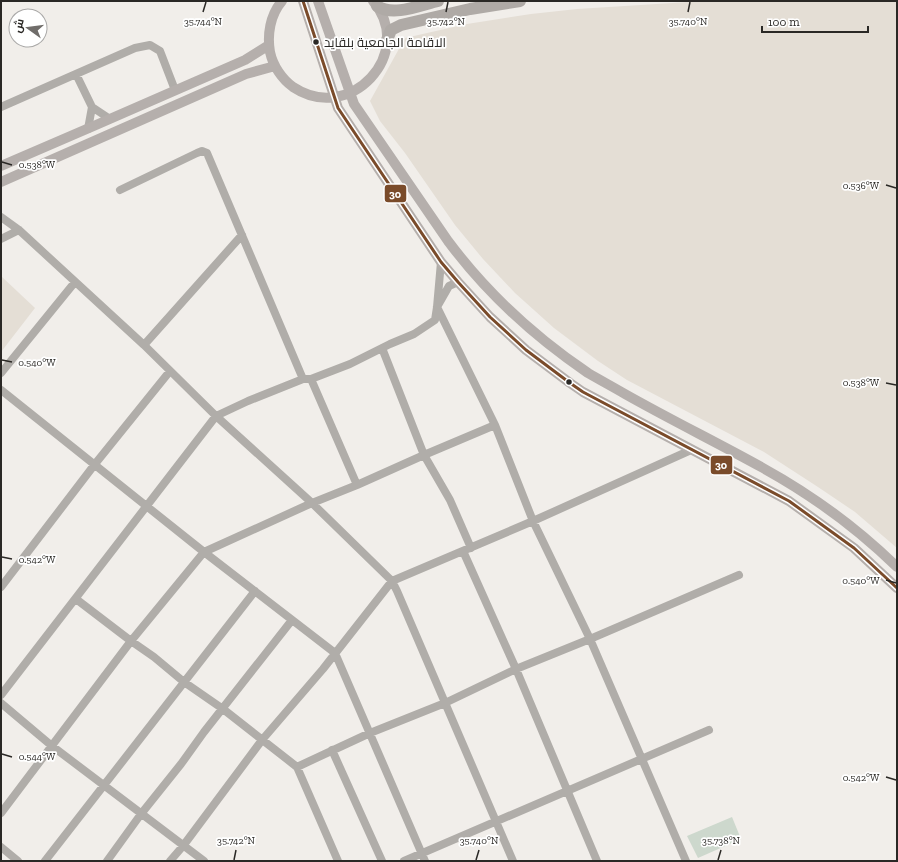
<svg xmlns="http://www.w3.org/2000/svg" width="898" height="862" viewBox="0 0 898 862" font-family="'Zilla Slab',Cairo,serif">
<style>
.built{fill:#e4ded5}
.green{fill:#cdd8cd}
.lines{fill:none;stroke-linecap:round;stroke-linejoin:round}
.minor{stroke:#b0ada9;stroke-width:8}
.major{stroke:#b5afac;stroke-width:10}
.highway{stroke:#afaaa6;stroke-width:12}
.bus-1-casing{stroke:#fff;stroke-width:6}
.bus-1{stroke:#7a4b2a;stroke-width:3}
.ticks{fill:none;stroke:#2a2825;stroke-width:1.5}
.bus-dot{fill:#2a2825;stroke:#fff;stroke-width:1.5}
.labels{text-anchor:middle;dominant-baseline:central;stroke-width:3.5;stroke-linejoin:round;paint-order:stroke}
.bus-label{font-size:13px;fill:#2a2825;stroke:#fff;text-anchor:start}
.ticks-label{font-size:10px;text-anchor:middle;fill:#2a2825;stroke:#fff;stroke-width:3.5;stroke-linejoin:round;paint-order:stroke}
.line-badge{stroke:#fff;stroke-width:1.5}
.badge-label{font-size:11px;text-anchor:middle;font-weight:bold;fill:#fff}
</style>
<rect width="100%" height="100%" fill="#f1eeea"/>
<!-- built -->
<path class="built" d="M704,1H897V548L855,512L818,487L764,452L627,380L598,361L554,328L515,293L483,259L455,225L405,153L380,121L370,101L405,38L467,24L531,14L577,9Z
M1,276L35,308L1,352Z"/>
<!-- green -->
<path class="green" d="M732,817L741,839L698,858L687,836Z"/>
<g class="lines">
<!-- minor -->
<path class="minor" d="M76,74L92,107
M1,107L135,48L150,45L160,51L175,90
M88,129L92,107L110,119
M120,190L197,153L202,151L207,153L303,379
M1,217L19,230L144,345L216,416L312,503L392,581L397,591L513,861
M1,239L19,230
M441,262L437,307L449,286L458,282
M437,307L495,425L533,521L590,639L686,861
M144,345L242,235
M382,348L424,455L450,500L471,548
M1,373L75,282
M311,379L357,485
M1,390L204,552L335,653L425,861
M463,551L516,669L597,861
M1,587L95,464L170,371
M76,599L131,641L154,657L184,682L223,709L297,767L338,861
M1,695L216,416L248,401L303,379H311L350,364L390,344L414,334L435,320L437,307
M1,703L52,746L204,861
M332,750L382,861
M297,767L370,733L445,703L516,669L590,639L739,575
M1,813L131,641L204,552L312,503L357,485L424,455L495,425
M1,847L18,861
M45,861L255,591
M107,861L141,814L181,764L204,732L292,620
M170,861L183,846L262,740L323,669L392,581L533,521L691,450
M404,861L709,730"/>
<!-- major -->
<path class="major" d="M282,1C270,15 267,35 270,52C273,66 282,79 293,87C350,125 417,53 373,1
M303,1L338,108L441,262L458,282L490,317L526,350L570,383L583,392L789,501L854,548L897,588
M318,1L354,104L448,241C486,292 535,337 588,373C600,380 613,387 625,394C671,420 718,443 763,468C812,495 857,528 897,567
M1,166L96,125L245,60L269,45
M1,182L246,74L275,66"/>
<!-- highway -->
<path class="highway" d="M377,6C393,17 421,5 438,1
M387,40L391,30L401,25L470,9L520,1"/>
<!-- bus-1 casing -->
<g class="bus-1-casing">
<path id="bus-1" d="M303,1L338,108L441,262L458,282L490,317L526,350L570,383L583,392L789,501L854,548L897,588"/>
</g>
<!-- bus-1 -->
<use href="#bus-1" class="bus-1"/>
</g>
<!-- ticks -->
<path class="ticks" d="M203,12L206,2M446,12L448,2M688,12L690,2M2,162L12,165M886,185L896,188M2,360L12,362M886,383L896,385M2,557L12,559M886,580L896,583M2,754L12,757M886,777L896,780M234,860L236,850M476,860L479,850M718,860L721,850"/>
<!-- markers -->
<g class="bus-dot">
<circle cx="316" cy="42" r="3.5"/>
<circle cx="569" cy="382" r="3.5"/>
</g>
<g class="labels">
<!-- bus labels -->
<g class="bus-label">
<text x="324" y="42">الاقامة الجامعية بلقايد</text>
</g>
</g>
<g class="ticks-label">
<text x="203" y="25">35.744°N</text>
<text x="446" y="25">35.742°N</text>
<text x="688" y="25">35.740°N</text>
<text x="37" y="168">0.538°W</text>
<text x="861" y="189">0.536°W</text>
<text x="37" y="366">0.540°W</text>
<text x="861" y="386">0.538°W</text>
<text x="37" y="563">0.542°W</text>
<text x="861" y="584">0.540°W</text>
<text x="37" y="760">0.544°W</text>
<text x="861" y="781">0.542°W</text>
<text x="236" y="844">35.742°N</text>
<text x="479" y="844">35.740°N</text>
<text x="721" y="844">35.738°N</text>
</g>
<g class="line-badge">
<rect x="384" y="184" width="23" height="19" rx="4" fill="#7a4b2a"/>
<rect x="710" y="455" width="23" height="20" rx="4" fill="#7a4b2a"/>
</g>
<g class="badge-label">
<text x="395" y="198">30</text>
<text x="721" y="469">30</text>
</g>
<!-- border -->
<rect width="898" height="862" fill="none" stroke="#2a2825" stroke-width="4"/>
<!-- north arrow -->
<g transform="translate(28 28) rotate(284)"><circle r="19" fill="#ffffff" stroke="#aaa9a8"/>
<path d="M0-3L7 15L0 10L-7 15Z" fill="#706d6a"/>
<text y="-6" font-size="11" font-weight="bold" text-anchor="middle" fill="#2a2825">ش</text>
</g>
<!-- scale -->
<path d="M762 26v6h106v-6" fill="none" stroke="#2a2825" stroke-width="2"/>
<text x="768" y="26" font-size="12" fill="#2a2825" stroke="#ffffff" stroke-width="3" paint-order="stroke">100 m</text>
</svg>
